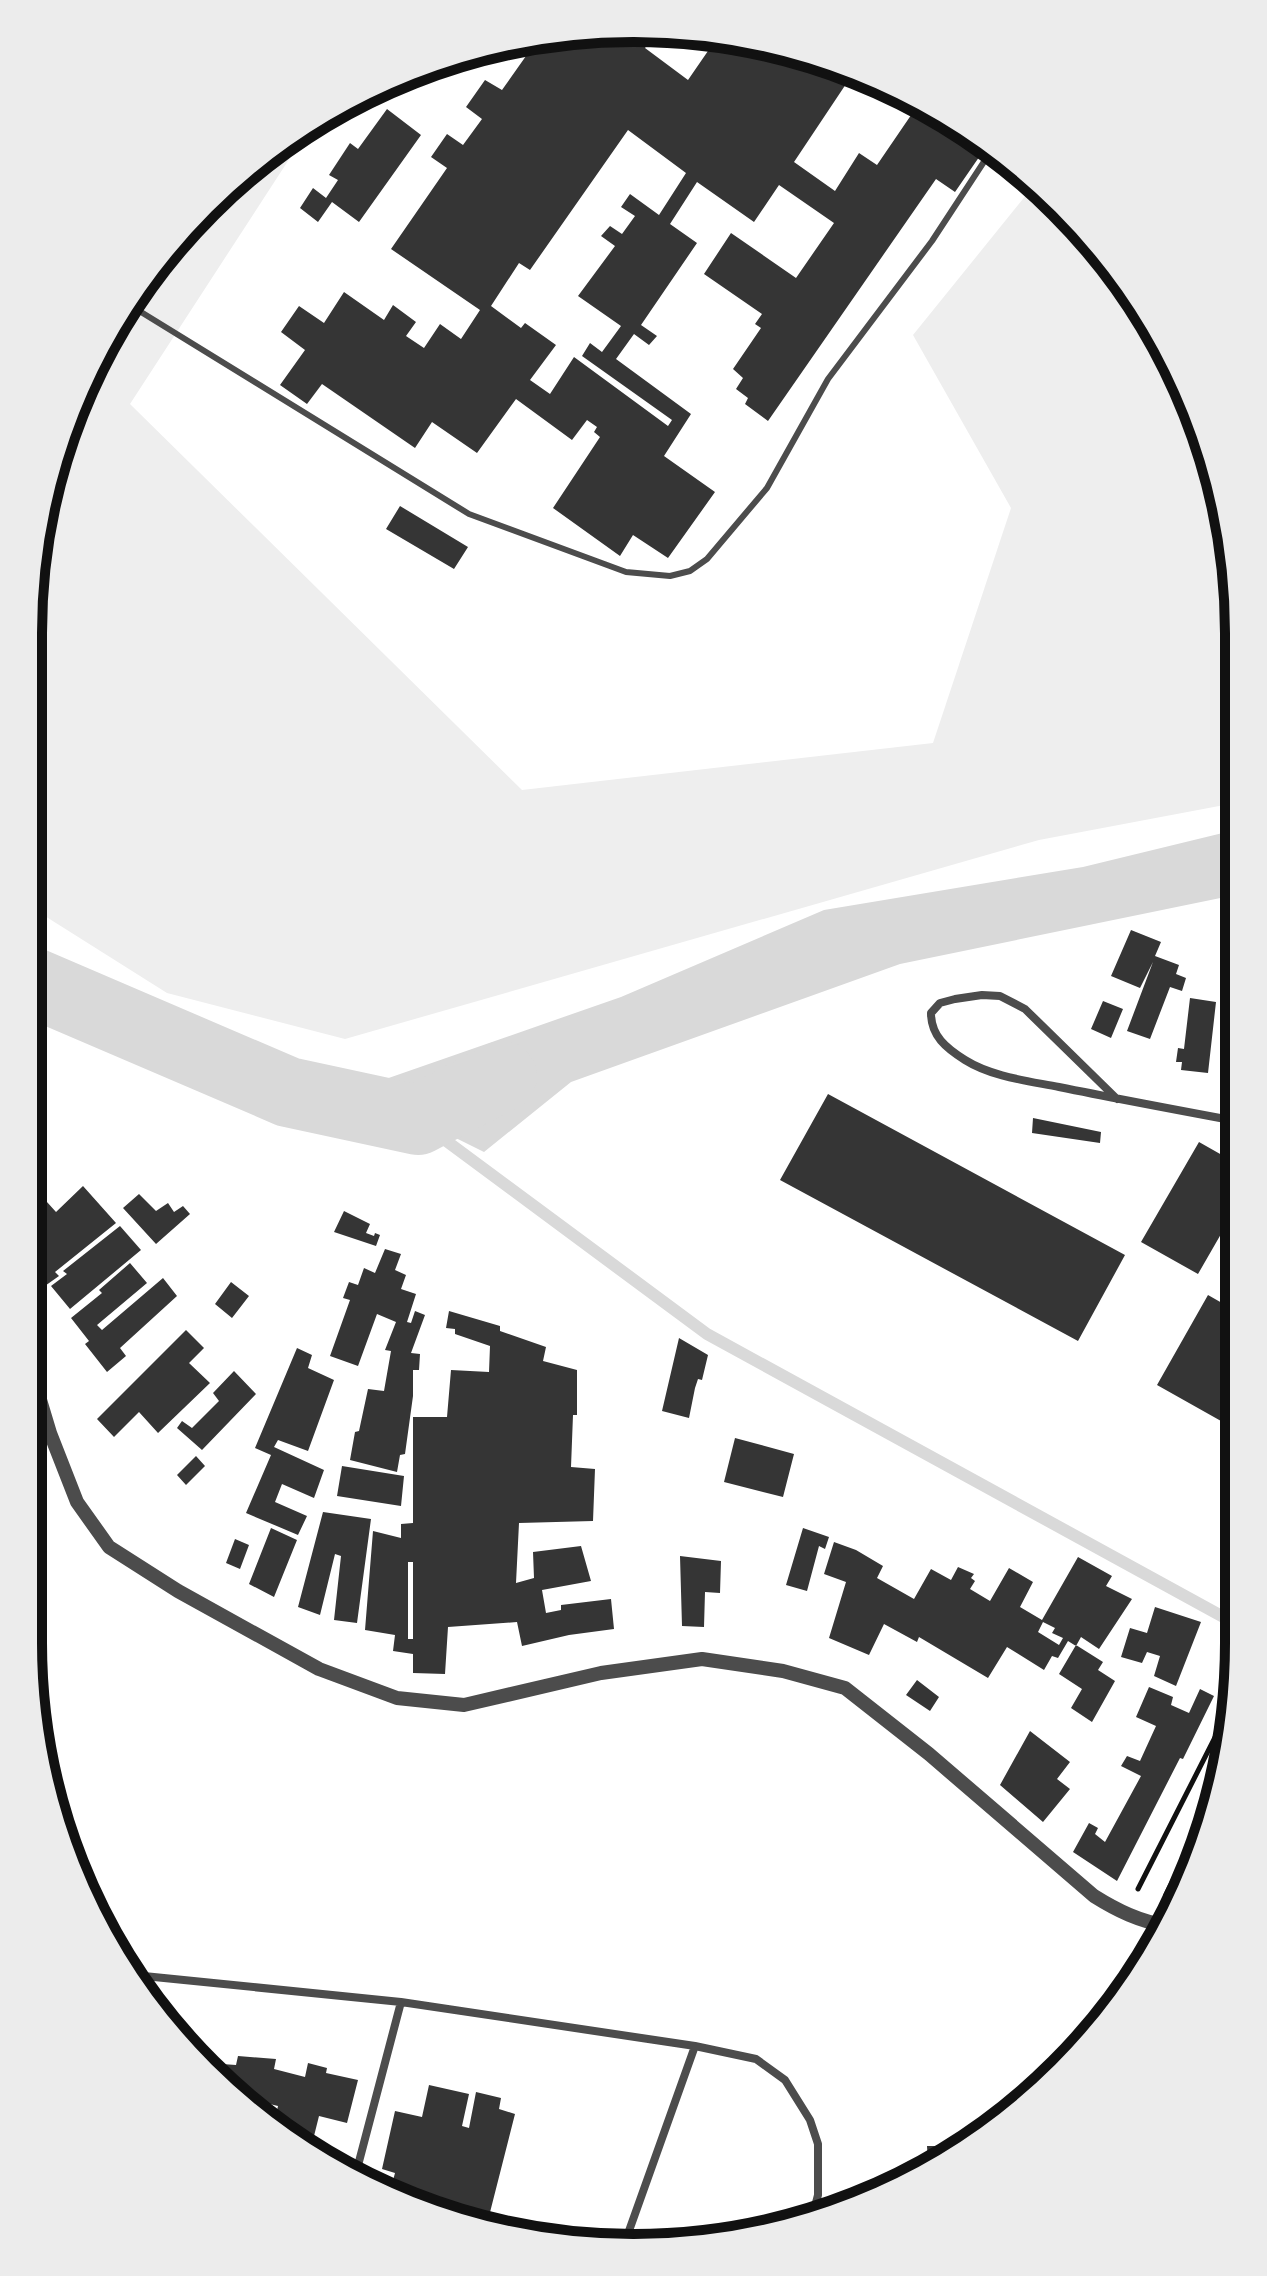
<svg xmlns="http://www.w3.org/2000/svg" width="1267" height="2276" viewBox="0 0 1267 2276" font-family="'Noto Serif',serif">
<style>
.green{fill:#eee}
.water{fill:#d9d9d9}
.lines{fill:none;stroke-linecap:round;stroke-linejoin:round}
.stream{stroke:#d9d9d9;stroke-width:12}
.river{stroke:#d9d9d9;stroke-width:70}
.building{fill:#353535;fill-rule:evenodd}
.path{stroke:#111;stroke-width:5}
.service{stroke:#4c4c4c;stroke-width:6}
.minor{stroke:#4c4c4c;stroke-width:8}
.tertiary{stroke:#4c4c4c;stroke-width:14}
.rim{fill:none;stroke:#111;stroke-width:10}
</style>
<rect width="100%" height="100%" fill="#fff"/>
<!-- green -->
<path class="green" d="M312,124L130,404L522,790L933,743L1011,508L913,335L1035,184L1061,205L1137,297L1207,438L1234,555L1235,803L1039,840L345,1039L167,993L29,906V594L49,476L109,330L179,234L265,153Z"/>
<!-- water -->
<path class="water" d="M1235,830V895L900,964L571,1082L484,1152L357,1089L621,997L824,910L1083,867Z"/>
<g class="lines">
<!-- stream -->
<path class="stream" d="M418,1120L707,1334L1238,1625"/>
<!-- river -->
<path class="river" d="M29,981L288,1092L418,1120L502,1076"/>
</g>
<!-- building -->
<path class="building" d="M594,29L657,31L645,48L688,80L719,35L829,60L854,72L794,162L835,191L859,153L877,165L920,102L937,109L986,147L955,192L936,179L768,421L745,404L748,398L736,389L743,378L733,369L761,328L755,324L762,314L704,274L731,233L796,278L834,223L779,185L754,222L697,182L670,224L697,243L641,325L657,336L649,345L634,334L616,359L691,414L664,456L715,492L668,558L633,535L620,556L553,508L600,437L594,432L597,427L587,420L572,440L516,399L477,453L432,422L415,448L322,384L307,404L280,385L305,350L281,332L299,306L324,323L344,292L384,320L393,305L416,322L406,336L424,348L440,324L461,339L480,310L391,249L447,168L431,157L447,134L463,145L482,119L466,107L485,80L502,90L538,39ZM628,130L686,173L659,215L630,194L621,207L635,216L622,234L610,226L601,236L615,246L578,296L621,326L602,352L590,343L582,356L672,420L668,426L574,357L550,394L530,380L556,345L525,323L521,328L491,306L519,263L530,270Z
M387,109L421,135L359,222L332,202L318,222L300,208L313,188L326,198L338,180L329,175L350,143L358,149Z
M400,506L468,547L454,569L386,529Z
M1131,930L1161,942L1155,956L1179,965L1176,974L1186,978L1182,991L1170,987L1150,1039L1127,1031L1153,962L1140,988L1111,976Z
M1227,947H1235V994L1222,993Z
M1190,998L1216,1002L1208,1073L1181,1070L1182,1062H1176L1178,1048L1184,1049Z
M1103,1001L1123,1009L1111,1038L1091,1029Z
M1223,1018L1235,1020L1236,1051L1220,1048Z
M828,1094L1125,1255L1078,1341L780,1180Z
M1033,1118L1101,1132L1100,1143L1032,1133Z
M1199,1142L1236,1163V1208L1198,1274L1141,1242Z
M29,1182L56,1212L83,1186L116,1223L55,1272L59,1276L42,1288L28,1257V1238L34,1233L29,1227Z
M139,1194L156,1211L168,1203L174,1212L183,1206L190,1214L156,1244L123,1208Z
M344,1211L370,1224L366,1233L374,1236L375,1233L380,1235L376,1246L334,1232Z
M120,1226L141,1250L70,1309L51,1286L67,1274L63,1271Z
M385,1249L401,1254L395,1270L406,1275L401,1289L416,1294L407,1322L411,1323L415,1311L425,1315L411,1353L420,1354L419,1370H413V1396L405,1454L400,1455L397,1472L350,1460L355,1432L359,1431L368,1389L384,1391L391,1351L385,1350L396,1322L377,1314L358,1366L330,1356L350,1300L343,1298L349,1282L358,1285L364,1268L375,1273Z
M130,1263L147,1283L97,1325L102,1330L163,1278L177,1296L120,1348L126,1356L107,1372L85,1344L89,1341L71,1318L102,1293L99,1290Z
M231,1282L249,1296L232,1318L215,1304Z
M1208,1295L1236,1311L1237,1430L1157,1385Z
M449,1311L500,1326V1331L546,1347L543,1361L577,1370V1415H573L571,1467L595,1469L593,1521L519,1523L516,1583L534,1578L533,1552L581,1546L591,1581L542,1590L546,1613L561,1610V1605L611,1599L614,1629L569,1635L522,1646L517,1622L448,1627L445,1674L413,1673V1654L393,1651L395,1635L365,1630L373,1531L401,1538V1524L413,1523V1417H447L451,1370L489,1372L490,1346L455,1334V1329L446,1328ZM408,1562H413V1639H408Z
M186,1330L204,1348L189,1363L210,1383L158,1433L139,1412L114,1437L97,1419Z
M679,1338L708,1355L702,1380L698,1379L695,1388L689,1418L662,1411Z
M297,1348L312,1355L308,1368L334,1380L308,1451L278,1440L274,1447L324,1470L314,1498L282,1484L275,1502L307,1516L298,1535L246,1513L271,1455L255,1448Z
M234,1371L256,1394L202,1450L177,1428L182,1421L192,1428L219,1401L213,1393Z
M735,1438L794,1454L783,1497L724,1482Z
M196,1456L205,1466L186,1485L177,1475Z
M342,1466L404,1476L401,1506L337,1496Z
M323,1512L371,1519L357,1623L334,1620L341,1556L335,1554L320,1615L298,1607Z
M271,1528L297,1540L274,1597L249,1584Z
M803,1528L829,1537L825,1549L819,1546L807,1591L786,1585Z
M235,1539L249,1545L240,1569L226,1563Z
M834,1542L856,1550L883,1566L877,1578L914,1599L931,1569L951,1580L958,1567L974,1574L971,1578L975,1581L970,1589L990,1601L1009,1568L1033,1582L1020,1607L1042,1620L1078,1557L1112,1576L1106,1586L1132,1599L1099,1649L1081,1637L1076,1646L1068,1641L1058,1658L1052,1656L1044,1670L1007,1647L988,1678L919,1637L917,1642L884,1624L869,1655L829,1638L846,1582L824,1574ZM1043,1622L1055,1628L1052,1633L1063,1638L1059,1645L1038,1632Z
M680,1556L721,1561L720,1593L705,1592L704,1627L682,1626Z
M1155,1607L1201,1622L1176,1686L1154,1676L1160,1656L1147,1652L1142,1663L1121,1657L1130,1628L1147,1633Z
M1076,1645L1103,1662L1098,1670L1115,1681L1092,1722L1071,1708L1082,1689L1059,1674Z
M1238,1650V1682L1236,1691L1221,1684Z
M917,1680L939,1697L930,1711L906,1695Z
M1149,1687L1173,1697L1171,1705L1189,1713L1200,1689L1214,1696L1183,1759L1180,1758L1117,1881L1073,1852L1089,1823L1098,1828L1095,1834L1105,1842L1141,1776L1121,1766L1127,1756L1140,1761L1156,1726L1136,1717Z
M1030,1731L1070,1762L1057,1779L1070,1789L1043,1822L1000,1785Z
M1221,1763L1215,1798L1210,1808L1201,1804Z
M1190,1840L1203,1847L1178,1901L1163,1895Z
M238,2056L276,2059L274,2069L305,2077L308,2063L327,2068L326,2073L358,2080L347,2123L319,2116L311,2148H314L312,2153L297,2146L274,2124L278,2106L245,2098L208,2063L236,2065Z
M429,2085L469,2094L462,2126L469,2128L476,2092L501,2098L499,2109L515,2114L486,2228L468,2224L391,2188L395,2173L382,2169L395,2111L422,2117Z
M927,2146H956L928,2163Z"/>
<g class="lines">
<!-- path -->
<path class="path" d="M1138,1889L1234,1700"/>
<!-- service -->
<path class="service" d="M128,304L469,514L626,572L670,576L690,571L707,559L767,488L828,379L932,241L991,151"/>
<!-- minor -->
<path class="minor" d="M1117,1099L1025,1009L1000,996L982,995L955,999L940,1003L931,1013C931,1036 946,1048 965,1060C992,1077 1029,1081 1059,1087C1118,1099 1177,1110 1236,1121
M134,1975L401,2002L695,2046L756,2059L785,2080L810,2120L818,2144V2195L813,2214
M356,2173L401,2002
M625,2242L695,2046"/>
<!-- tertiary -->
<path class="tertiary" d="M28,1360L50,1433L77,1502L109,1547L178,1591L319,1669L397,1698L464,1705L601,1673L702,1659L783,1671L845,1688L929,1754L1094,1896C1118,1911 1139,1921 1167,1926"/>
</g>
<!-- crop -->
<path d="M0 0H1267V2276H0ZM633 42H634A591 591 0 0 1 1225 633V1643A591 591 0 0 1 634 2234H633A591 591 0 0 1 42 1643V633A591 591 0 0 1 633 42Z" fill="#ececec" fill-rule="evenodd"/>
<path class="rim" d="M633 42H634A591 591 0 0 1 1225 633V1643A591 591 0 0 1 634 2234H633A591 591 0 0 1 42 1643V633A591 591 0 0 1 633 42Z"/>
</svg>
